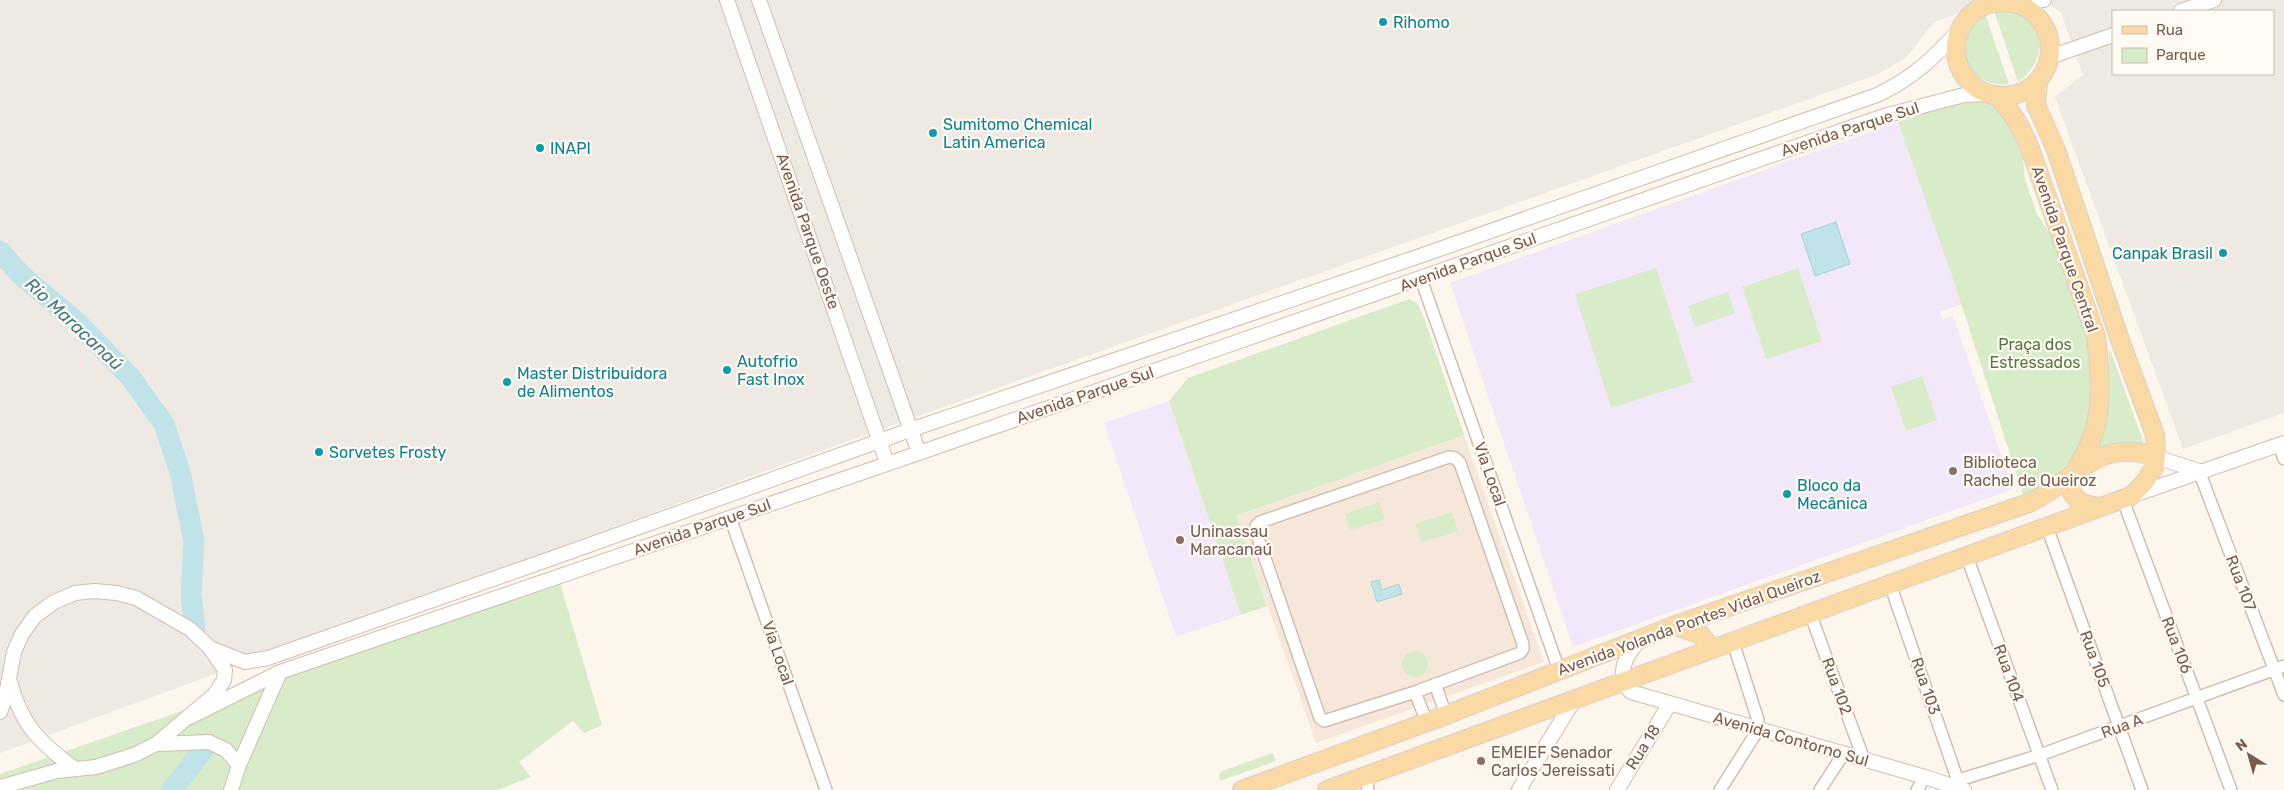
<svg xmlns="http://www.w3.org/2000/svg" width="2284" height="790" viewBox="0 0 2284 790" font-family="Rubik,sans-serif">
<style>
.residential{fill:#f5e8da}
.industrial{fill:#efe9e4;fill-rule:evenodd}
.education{fill:#f3e8fa}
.green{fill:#d8ecc9}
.water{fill:#bfe3e8;stroke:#a5d3da}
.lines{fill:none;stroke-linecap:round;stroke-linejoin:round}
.river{stroke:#bfe3e8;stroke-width:21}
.minor-casing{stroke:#d1beb0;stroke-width:14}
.tertiary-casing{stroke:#d1beb0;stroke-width:16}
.primary-casing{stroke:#dad1cd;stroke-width:20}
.minor{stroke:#fff;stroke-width:11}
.tertiary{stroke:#fff;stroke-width:14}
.primary{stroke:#fbd9a5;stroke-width:18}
.culture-dot{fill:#0f9aa8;stroke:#fffaf3;stroke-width:2}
.education-dot{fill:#8d6e63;stroke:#fffaf3;stroke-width:2}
.labels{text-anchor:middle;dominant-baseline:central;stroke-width:4.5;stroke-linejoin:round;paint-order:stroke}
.culture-label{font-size:16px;fill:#0d838f;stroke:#fffaf3;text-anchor:start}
.street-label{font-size:16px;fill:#7a5c4d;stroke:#fffaf3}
.park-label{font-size:16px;fill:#537a41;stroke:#fffaf3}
.education-label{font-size:16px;fill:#785e54;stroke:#fffaf3;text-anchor:start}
.water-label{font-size:18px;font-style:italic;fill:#437c86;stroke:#fffaf3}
</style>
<rect width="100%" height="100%" fill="#fdf6ec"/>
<!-- residential -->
<path class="residential" d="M1464,435L1544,662L1316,743L1236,516Z"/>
<!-- industrial -->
<path class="industrial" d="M0,0H1998L1934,22L1906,58L1876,75L826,449L0,753Z
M2045,0H2284V413L2183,449L2055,97L2083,75L2061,13ZM2113,11H2273V74H2113Z"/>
<!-- education -->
<path class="education" d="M1898,122L1959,297L1965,303L1940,312L1943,320L1953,316L2013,489L1573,647L1450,283Z
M1169,401L1241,615L1176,637L1104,423Z"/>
<!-- green -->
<path class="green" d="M2005,10C2048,16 2050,59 2018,82L1994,11Z
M1985,14L2009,84C1982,89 1952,61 1966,32C1970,23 1977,19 1985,14Z
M1971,99L1993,102L2011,123L2023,159L2025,180L2037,214L2051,235L2089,336L2094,356L2090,423L2071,464L2052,480L2024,497L1959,297L1898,122Z
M1656,268L1693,382L1611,408L1575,294Z
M1798,268L1822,341L1766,359L1742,287Z
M1728,292L1735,313L1695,327L1688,306Z
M1409,299L1418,304L1424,318L1464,435L1236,516L1267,606L1241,615L1169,401L1188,378Z
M2109,347L2144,443L2114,445L2096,452L2102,438L2107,410Z
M1922,376L1937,420L1906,431L1891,387Z
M1379,502L1385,519L1350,530L1345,514Z
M1452,512L1458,531L1421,542L1415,524Z
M559,580L602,725L584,733L573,721L519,762L531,777L497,790H0V774Z
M1402 664a13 13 0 1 1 26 0a13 13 0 1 1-26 0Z
M1273,753L1276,761L1220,781L1219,775L1222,771Z"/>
<!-- water -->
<path class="water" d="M1836,222L1850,264L1815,276L1801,234Z
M1379,580L1382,590L1399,584L1402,594L1377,602L1371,582Z"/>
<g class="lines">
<!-- river -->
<path class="river" d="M0,251L22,276L77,322L131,378L164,424L180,472L194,542L191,595L195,629
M172,790L207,745"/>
<!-- minor casing -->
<g class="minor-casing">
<path id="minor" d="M1421,279L1559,670
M2279,445L2284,459
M1449,457L1455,458L1460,463L1523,644V649L1520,653L1415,692L1324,721L1320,718L1256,532V526L1260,522Z
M2199,471L2284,695
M2123,500L2231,790
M730,517L826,790
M2047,527L2142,790
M1967,557L2052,790
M1890,584L1960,787
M1810,613L1864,760
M1435,684L1446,715
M1415,692L1427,723
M1366,777L1368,790
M1959,780L2040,755L2284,666
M1720,790L1758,730V720L1733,642
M1820,790L1844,753
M1917,790L1925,777"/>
</g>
<!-- tertiary casing -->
<g class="tertiary-casing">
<path id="tertiary" d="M727,0L887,463
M759,0L919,453
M2013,2L2044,0
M2181,11L2214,0
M2050,57L2113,35
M2156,457L2199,471
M2134,495L2284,443
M1642,639C1627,651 1614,675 1631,692L1925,777L1964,790
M10,682C22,726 39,742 75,769
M0,712L6,695L14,652L22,634L35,616L54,602L75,593L94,591L117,593L136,598L190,629L210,648L245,662L268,658L550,559L910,430L1414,258L1877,95C1913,78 1934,58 1960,29
M190,717L280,672L919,453L1884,116L1964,95L1987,94
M156,744L209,742L226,750L239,765L231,790
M239,765L280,672
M0,787L57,771L96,767L134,755L156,744L215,694L224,680L225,670L210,648
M1519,790L1574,700
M1617,790L1669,705"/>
</g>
<!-- primary casing -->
<g class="primary-casing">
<path id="primary" d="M1956 49a47 47 0 1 1 94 0a47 47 0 1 1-94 0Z
M1997,96C2014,113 2022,129 2031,151L2096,336C2100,371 2104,410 2090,443C2084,458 2073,471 2070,488C2075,503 2087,506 2102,507
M1674,626L1700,634L1712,649
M1242,790L1446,715L1673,626L2026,504C2076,483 2094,436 2156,457
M1327,790L2131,496L2144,483L2154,468L2156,457L2155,435L2120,340L2056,150L2036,105L2038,81"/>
</g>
<!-- minor -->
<use href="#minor" class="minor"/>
<!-- tertiary -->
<use href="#tertiary" class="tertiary"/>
<!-- primary -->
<use href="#primary" class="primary"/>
</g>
<!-- markers -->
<g class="culture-dot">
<circle cx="1383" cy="22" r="5"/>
<circle cx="933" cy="133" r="5"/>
<circle cx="540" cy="148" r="5"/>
<circle cx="2223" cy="253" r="5"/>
<circle cx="727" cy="370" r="5"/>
<circle cx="507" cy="382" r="5"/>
<circle cx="319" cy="452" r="5"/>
<circle cx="1787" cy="494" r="5"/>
</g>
<g class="education-dot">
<circle cx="1953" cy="471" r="5"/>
<circle cx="1180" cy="540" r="5"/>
<circle cx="1481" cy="761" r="5"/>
</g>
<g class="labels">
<!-- culture labels -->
<g class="culture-label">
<text x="1393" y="22">Rihomo</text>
<text x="943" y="124">Sumitomo Chemical<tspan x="943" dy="18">Latin America</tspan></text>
<text x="550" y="148">INAPI</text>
<text x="2213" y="253" text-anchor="end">Canpak Brasil</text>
<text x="737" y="361">Autofrio<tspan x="737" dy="18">Fast Inox</tspan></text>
<text x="517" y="373">Master Distribuidora<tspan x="517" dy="18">de Alimentos</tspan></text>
<text x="329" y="452">Sorvetes Frosty</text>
<text x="1797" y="485">Bloco da<tspan x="1797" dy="18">Mecânica</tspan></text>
</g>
<!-- street labels -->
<g class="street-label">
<text transform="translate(1850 129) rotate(-18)">Avenida Parque Sul</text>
<text transform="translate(808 231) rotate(71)">Avenida Parque Oeste</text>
<text transform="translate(2065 249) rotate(71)">Avenida Parque Central</text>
<text transform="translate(1468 262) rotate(-20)">Avenida Parque Sul</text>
<text transform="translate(1085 395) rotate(-19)">Avenida Parque Sul</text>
<text transform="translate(1490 474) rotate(71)">Via Local</text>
<text transform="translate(702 527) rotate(-19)">Avenida Parque Sul</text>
<text transform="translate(2241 583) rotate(69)">Rua 107</text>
<text transform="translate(1689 623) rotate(-20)">Avenida Yolanda Pontes Vidal Queiroz</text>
<text transform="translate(2177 645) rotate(69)">Rua 106</text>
<text transform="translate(778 653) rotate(71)">Via Local</text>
<text transform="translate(2095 659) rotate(70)">Rua 105</text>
<text transform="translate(2009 673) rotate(70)">Rua 104</text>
<text transform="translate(1837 686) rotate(70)">Rua 102</text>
<text transform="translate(1926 686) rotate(71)">Rua 103</text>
<text transform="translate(2122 726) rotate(-20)">Rua A</text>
<text transform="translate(1791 739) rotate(16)">Avenida Contorno Sul</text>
<text transform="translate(1643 747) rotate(-58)">Rua 18</text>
</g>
<!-- park labels -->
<g class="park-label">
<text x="2035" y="344">Praça dos<tspan x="2035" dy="18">Estressados</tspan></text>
</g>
<!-- education labels -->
<g class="education-label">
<text x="1963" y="462">Biblioteca<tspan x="1963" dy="18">Rachel de Queiroz</tspan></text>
<text x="1190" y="531">Uninassau<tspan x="1190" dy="18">Maracanaú</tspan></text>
<text x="1491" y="752">EMEIEF Senador<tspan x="1491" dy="18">Carlos Jereissati</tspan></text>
</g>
<!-- water labels -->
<g class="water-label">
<text transform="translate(74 324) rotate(43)">Rio Maracanaú</text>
</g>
</g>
<!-- legend -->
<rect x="2112" y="10" width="162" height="65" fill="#fffaf3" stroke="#cabbb1"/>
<rect x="2122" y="26" width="25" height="8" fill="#fbd9a5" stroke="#cabbb1"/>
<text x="2156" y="35" font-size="15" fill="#7a5c4d">Rua</text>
<rect x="2122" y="48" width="25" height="15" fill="#d8ecc9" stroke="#cabbb1"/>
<text x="2156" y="60" font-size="15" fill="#7a5c4d">Parque</text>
<!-- north arrow -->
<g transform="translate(2249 755) rotate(323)" stroke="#fffaf3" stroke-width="4" paint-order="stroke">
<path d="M0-4L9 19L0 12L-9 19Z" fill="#7a5c4d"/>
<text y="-8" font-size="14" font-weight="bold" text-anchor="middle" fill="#7a5c4d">N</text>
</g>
</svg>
